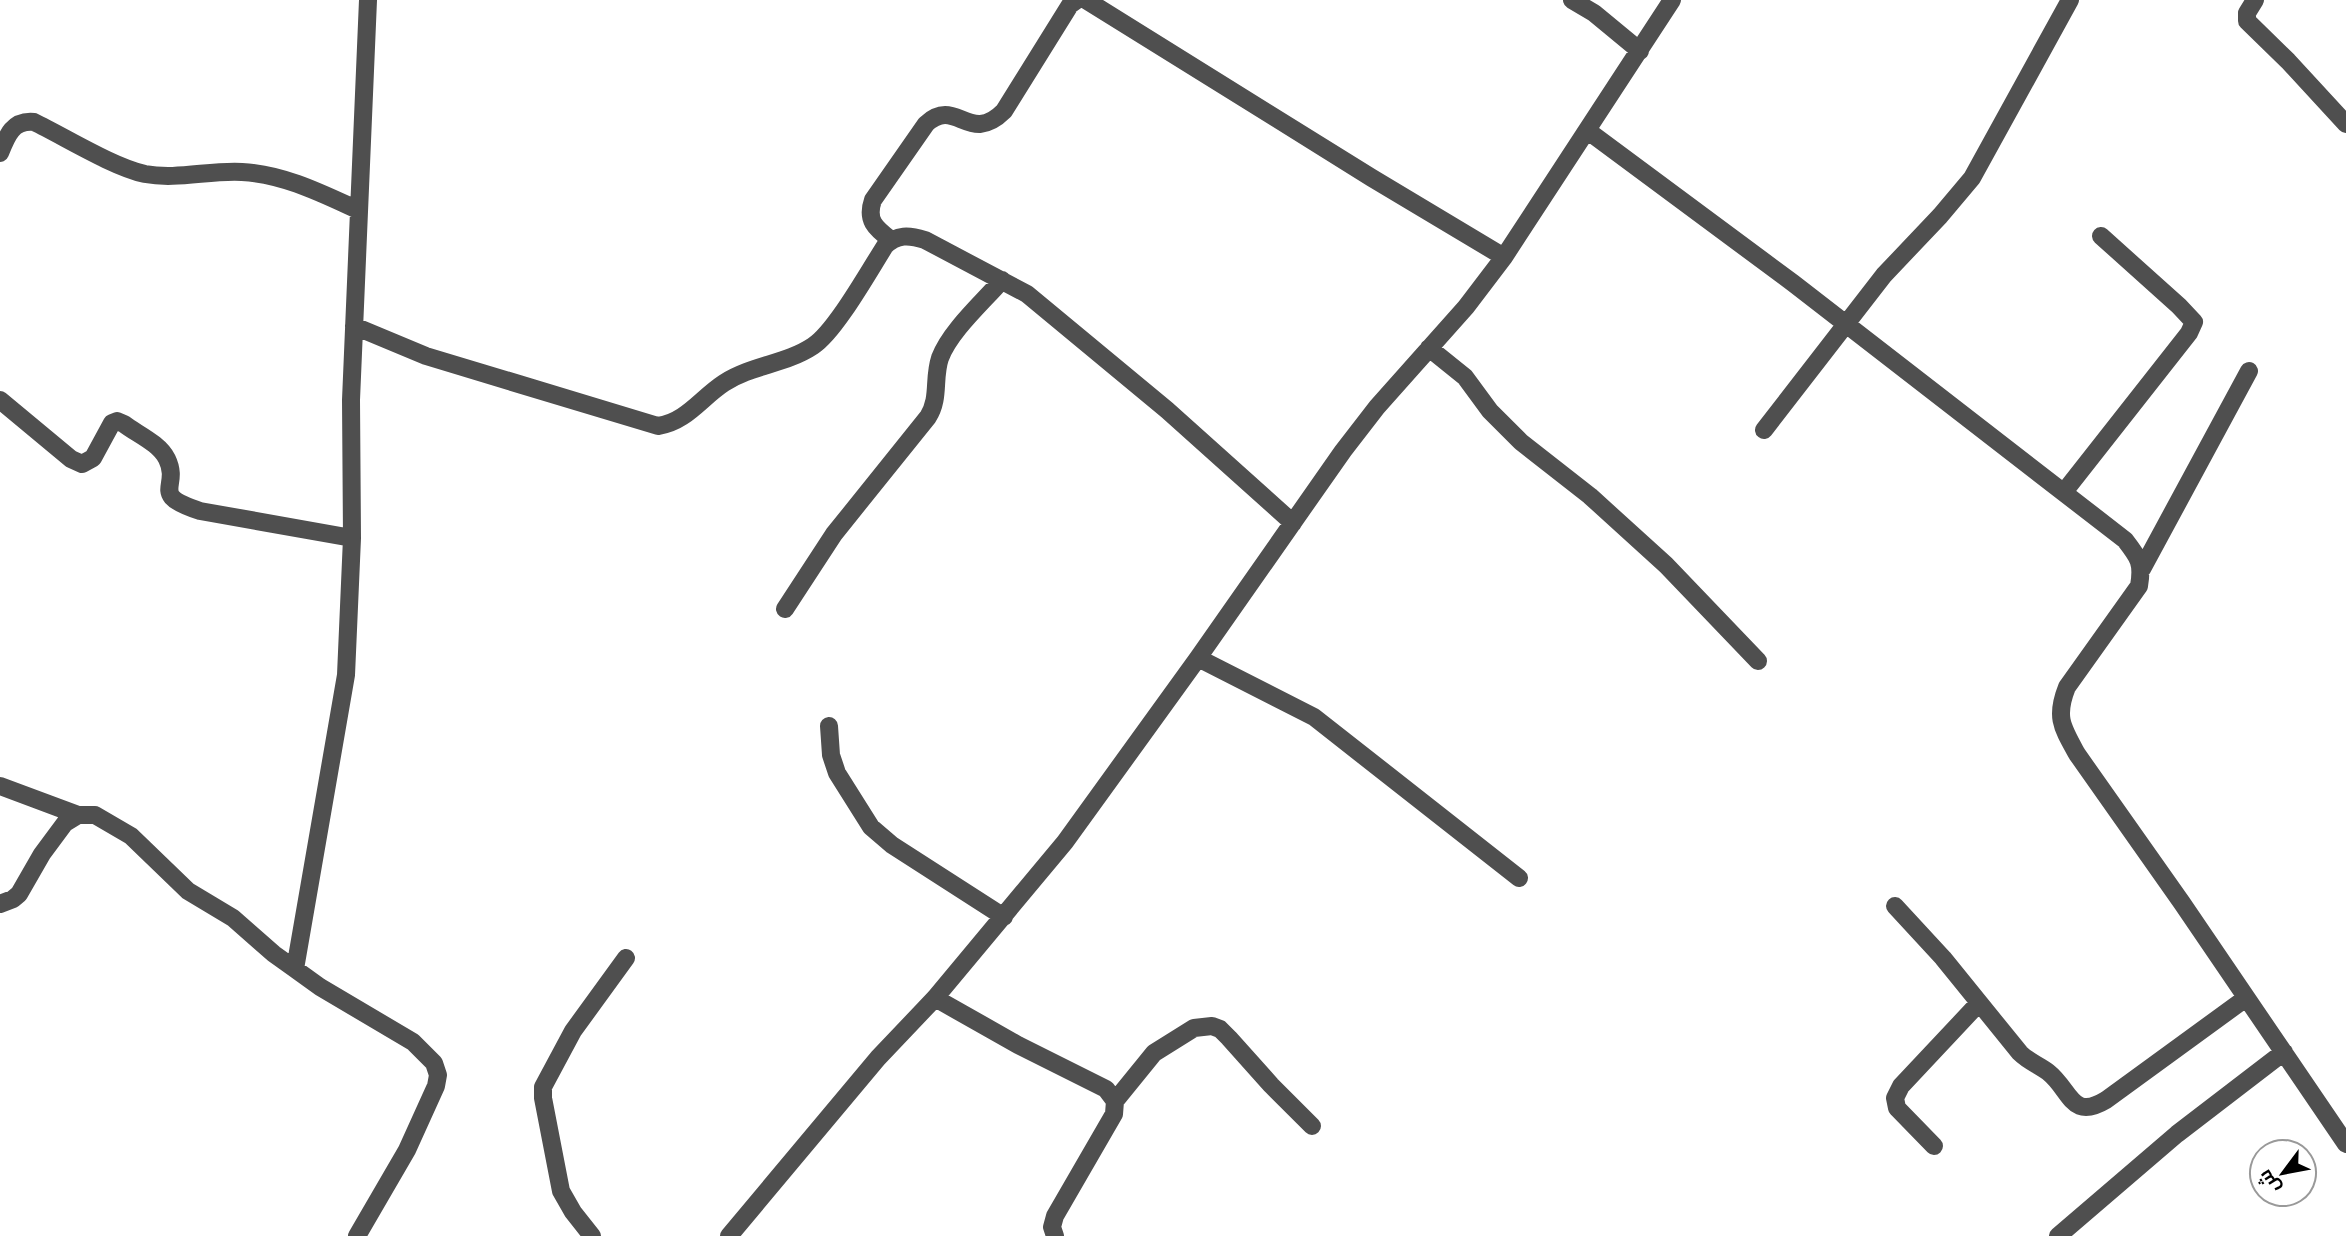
<svg xmlns="http://www.w3.org/2000/svg" width="2346" height="1236" viewBox="0 0 2346 1236" font-family="Poppins,Cairo,sans-serif">
<style>
.lines{fill:none;stroke-linecap:round;stroke-linejoin:round}
.minor{stroke:#4f4f4f;stroke-width:18}
</style>
<rect width="100%" height="100%" fill="#fff"/>
<g class="lines">
<!-- minor -->
<path class="minor" d="M1086,0L1372,178L1504,257
M1572,0L1594,13L1640,51
M2255,0L2247,13V21L2288,61L2346,124
M1588,131L1793,283L2125,540C2139,558 2143,563 2139,586L2067,687C2055,717 2062,727 2077,754L2182,903L2346,1144
M0,153C7,135 13,120 34,122C65,137 113,167 145,174C177,180 210,170 242,172C283,174 321,193 358,210
M891,240C875,228 866,220 873,200L926,124C956,96 969,146 1004,111L1070,5L1077,0
M354,326L426,356L658,426C686,422 701,398 724,383C752,365 786,364 813,346C835,332 869,271 885,246C897,234 909,235 925,240L1027,294L1167,410L1293,523
M1429,348L1465,377L1490,411L1521,442L1590,496L1666,565L1758,661
M0,400L71,459L82,464L93,458L112,423L117,421L124,424C137,434 159,443 167,459C181,488 148,494 200,511L352,538
M1764,430L1884,275L1940,216L1972,178L2070,0
M2064,492L2189,333L2194,322L2179,306L2101,236
M2142,569L2249,371
M785,609L834,534L928,417C940,398 933,379 940,358C950,331 983,302 1002,280
M1198,658L1314,717L1519,878
M829,726L831,755L837,773L871,827L892,845L1004,917
M0,786L78,815
M0,904L13,899L19,894L42,854L65,823L78,815H95L131,836L188,891L233,918L274,954L295,969
M1895,906L1943,958L2020,1053C2029,1062 2039,1065 2048,1072C2071,1090 2071,1121 2106,1100L2246,998
M935,998L1018,1045L1106,1089L1115,1101L1114,1114L1055,1216L1052,1227L1055,1236
M1115,1101L1154,1053L1194,1028L1212,1026L1220,1029L1229,1038L1271,1085L1312,1126
M1934,1146L1897,1108L1895,1098L1901,1086L1978,1004
M357,1236L407,1150L436,1086L438,1075L434,1063L413,1042L320,987L295,969L346,675L352,538L351,400L368,0
M592,1236L573,1212L561,1191L543,1098V1087L573,1031L626,958
M729,1236L878,1058L935,998L1065,842L1198,658L1343,451L1377,407L1466,307L1504,257L1672,0
M2058,1236L2177,1134L2284,1052"/>
</g>
<!-- north arrow -->
<g transform="translate(2283 1173) rotate(238)"><circle r="33" fill="#ffffff" stroke="#999999" stroke-width="2"/>
<path d="M0-5L12 26L0 18L-12 26Z" fill="#000000"/>
<text y="-10" font-size="19" font-weight="bold" text-anchor="middle" fill="#000000">ش</text>
</g>
</svg>
